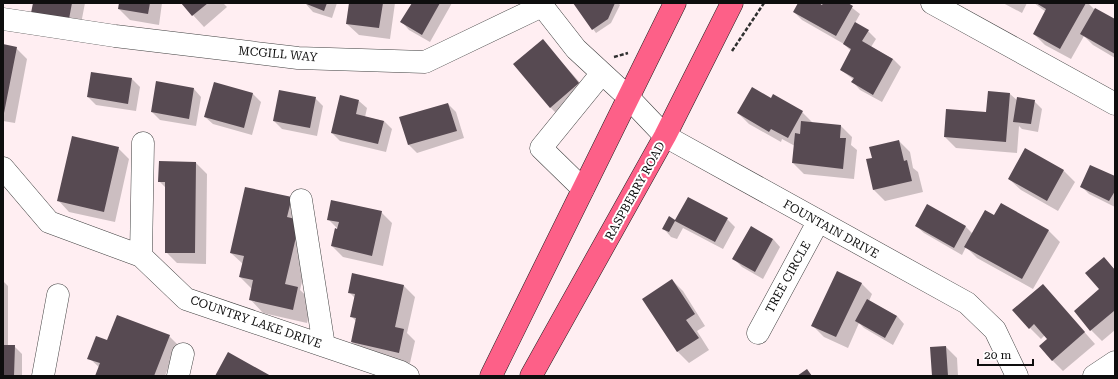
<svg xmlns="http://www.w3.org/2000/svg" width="1118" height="379" viewBox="0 0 1118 379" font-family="'Roboto Serif',serif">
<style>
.shadow{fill:#0003}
.building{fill:#574a52}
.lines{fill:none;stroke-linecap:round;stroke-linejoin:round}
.minor-casing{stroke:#414141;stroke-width:23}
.major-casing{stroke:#1f1f1f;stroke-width:23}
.path{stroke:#303030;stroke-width:2.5;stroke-dasharray:4 2;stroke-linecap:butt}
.minor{stroke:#fff;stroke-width:22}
.major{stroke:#fd6088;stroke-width:22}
.labels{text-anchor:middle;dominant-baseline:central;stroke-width:4;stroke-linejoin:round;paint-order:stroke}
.street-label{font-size:12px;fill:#0e0e0e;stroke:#fff}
</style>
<rect width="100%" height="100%" fill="#ffeef2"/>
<!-- shadow -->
<path class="shadow" d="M34,3H85L80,29Z
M120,3H162L159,25L130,20L119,9Z
M182,3H223L227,7L204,27Z
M305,3H337L332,18L313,12Z
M350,3H395L390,39L359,35L347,24Z
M413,3H452L430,42L409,30L402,22Z
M574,3H618L620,5L611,23L596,33Z
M799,3H817L823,6L824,3H846L860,14L855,23L868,31L876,39L871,47L893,59L901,67L882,102L860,90L853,82L854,80L841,70L851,51L844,44L802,20L794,12Z
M1003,3H1027L1022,13Z
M1034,3H1088L1095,10L1115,20V58L1093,45L1084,36L1071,59L1045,45L1034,34L1046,12Z
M543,41L590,94L561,118L550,107Z
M3,45L16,48L27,59L15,123L3,121Z
M132,79L140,87L136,111L96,105L88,97Z
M215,84L253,94L261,102L252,135L213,124L205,117Z
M194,89L201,97L196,126L160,120L152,112Z
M989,92L1010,94L1018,101H1034L1042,109L1038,132L1022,129L1019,126L1017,153L956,148L945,137L987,113Z
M315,98L323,106L317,136L282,129L274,121Z
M772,99L802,112L813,123L841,126L852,137L851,145L857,150L854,179L804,174L793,163L795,146L782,139L781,142L749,124L738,113Z
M359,101L367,108L365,117L384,121L392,129L386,152L340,141L332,133Z
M448,104L456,112L464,138L417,153L409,145L401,118Z
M899,141L910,152L913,168L918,172L923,192L885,201L874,190L867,160L873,159Z
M118,148L129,159L115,222L69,212L58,200Z
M196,163L207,174L206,264L177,263L166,252V188L159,181Z
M1064,171L1075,182L1058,211L1021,190L1009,179Z
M1115,177V207L1089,194L1081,186Z
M291,198L313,235L300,290L312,301L307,323L263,313L250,299L252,289L240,277L243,264L231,253Z
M1001,204L1049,231L1060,242L1033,289L977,258L966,247L962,255L924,233L916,226L927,206L966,227L973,234L994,216Z
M381,212L392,223L383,266L343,257L332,246L339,230L328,219Z
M669,218L676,221L727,219L735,227L723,249L683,228L677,239L671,237L664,229Z
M773,239L780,247L763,279L742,267L734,259Z
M1104,258L1115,270V330L1102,341L1091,330L1100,289Z
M672,280L683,291L705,326L697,331L709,350L689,363L678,352L644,299Z
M3,281L8,286V346H14L22,354V376H3Z
M861,283L872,294L869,301L897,316L904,324L893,345L864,328L859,323L848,348L824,337L813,326Z
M1043,285L1095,344L1063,371L1052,360L1049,339L1045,335L1041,339L1030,328Z
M404,286L415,297L407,333L415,341L410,363L364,353L352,342L357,322L351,316L355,298L349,292Z
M169,336L177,344L165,376H96L100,368L89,358L107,341Z
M946,347L957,358L958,376H933Z"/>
<!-- building -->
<path class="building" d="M33,3H72L69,19L31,13Z
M119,3H150L148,14L118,9Z
M181,3H208L192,16Z
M304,3H327L324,11Z
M349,3H383L379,28L346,24Z
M412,3H440L422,35L400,22Z
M573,3H615L608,19L592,30Z
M798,3H819L822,5L823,3H848L853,6L836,36L793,12Z
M1036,3H1086L1060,49L1033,34L1046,9Z
M1095,8L1115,19V54L1080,34Z
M855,22L869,30L862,41L893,59L873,95L851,82L854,78L840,70L851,49L843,44Z
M543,39L579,83L550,108L513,64Z
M3,44L17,47L4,113H3Z
M91,72L132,78L128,104L87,97Z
M156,81L194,88L189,119L151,112Z
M214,82L253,93L244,128L204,117Z
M752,87L771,98L773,94L803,111L788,138L771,129L769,132L737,113Z
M279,90L316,97L310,128L273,121Z
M988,91L1010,93L1006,142L944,137L946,109L986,112Z
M340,95L359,100L356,114L384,121L378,144L331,133Z
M1017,97L1035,100L1031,124L1013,122Z
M448,103L457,131L408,145L399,117Z
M801,121L841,125L840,138H846L843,169L792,163L795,133L800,134Z
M72,136L119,147L104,212L57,201Z
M899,140L904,161L907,160L912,181L873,190L866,159L872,158L869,147Z
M1025,148L1064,170L1047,201L1008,179Z
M159,161L196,162L195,253H165V182H158Z
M1090,165L1115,176V191L1109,201L1080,187Z
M245,187L292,197L287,217L300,220L285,284L298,287L293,310L249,300L253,280L239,277L244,256L230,253Z
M688,197L728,218L715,242L675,221L669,232L662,229L669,216L675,220Z
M331,200L382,211L372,256L331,246L335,228L337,229L339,222L327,220Z
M1001,203L1049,230L1022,279L964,247L985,210L994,215Z
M927,204L966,226L954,248L915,226Z
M751,226L773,239L755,272L732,259Z
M1104,257L1115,270V312L1114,311L1090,331L1074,311L1099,289L1085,273Z
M837,271L862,283L836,337L811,326Z
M352,273L404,285L395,327L404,329L399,353L351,342L356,318L350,317L355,294L348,293Z
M672,279L695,314L686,320L699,338L677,352L642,299Z
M1043,284L1085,332L1052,361L1039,346L1047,339L1034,324L1029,329L1012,310Z
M867,299L897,316L885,338L855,321Z
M117,315L170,335L154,376H95L100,363L87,359L96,336L107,340Z
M3,345H15L14,376H3Z
M946,346L948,376H932L930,347Z
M228,352L271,376H215Z
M807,369L812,376H797Z"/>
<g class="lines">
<!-- minor casing -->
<g class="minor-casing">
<path id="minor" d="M540,3L576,49L628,97L665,136L967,303L995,330L1017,376
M932,3L1115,104
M3,19L115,36L298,58L425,62L542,6
M3,168L49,222L141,256L186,299L401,372L408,376
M583,189L541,148L602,73
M301,200L324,346
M141,256L143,143
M758,333L818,222
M43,376L58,295
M178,376L183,354
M1094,376L1115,362"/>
</g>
<!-- major casing -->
<g class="major-casing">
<path id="major" d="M491,376L675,3
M531,376L665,136L732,3"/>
</g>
<!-- path -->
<path class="path" d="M732,51L764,3
M614,57L628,53"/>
<!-- minor -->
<use href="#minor" class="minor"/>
<!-- major -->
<use href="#major" class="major"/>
</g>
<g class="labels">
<!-- street labels -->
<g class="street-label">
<text transform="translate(278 54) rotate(5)">MCGILL WAY</text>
<text transform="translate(635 191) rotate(-61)">RASPBERRY ROAD</text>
<text transform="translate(831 229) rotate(29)">FOUNTAIN DRIVE</text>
<text transform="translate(788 277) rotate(-61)">TREE CIRCLE</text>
<text transform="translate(256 322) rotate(19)">COUNTRY LAKE DRIVE</text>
</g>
</g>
<!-- border -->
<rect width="1118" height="379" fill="none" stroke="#0e0e0e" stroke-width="8"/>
<!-- scale -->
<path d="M978 359v6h55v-6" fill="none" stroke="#0e0e0e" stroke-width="2"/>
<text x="984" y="359" font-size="12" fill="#0e0e0e" stroke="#ffffff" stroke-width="3" paint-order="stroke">20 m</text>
</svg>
